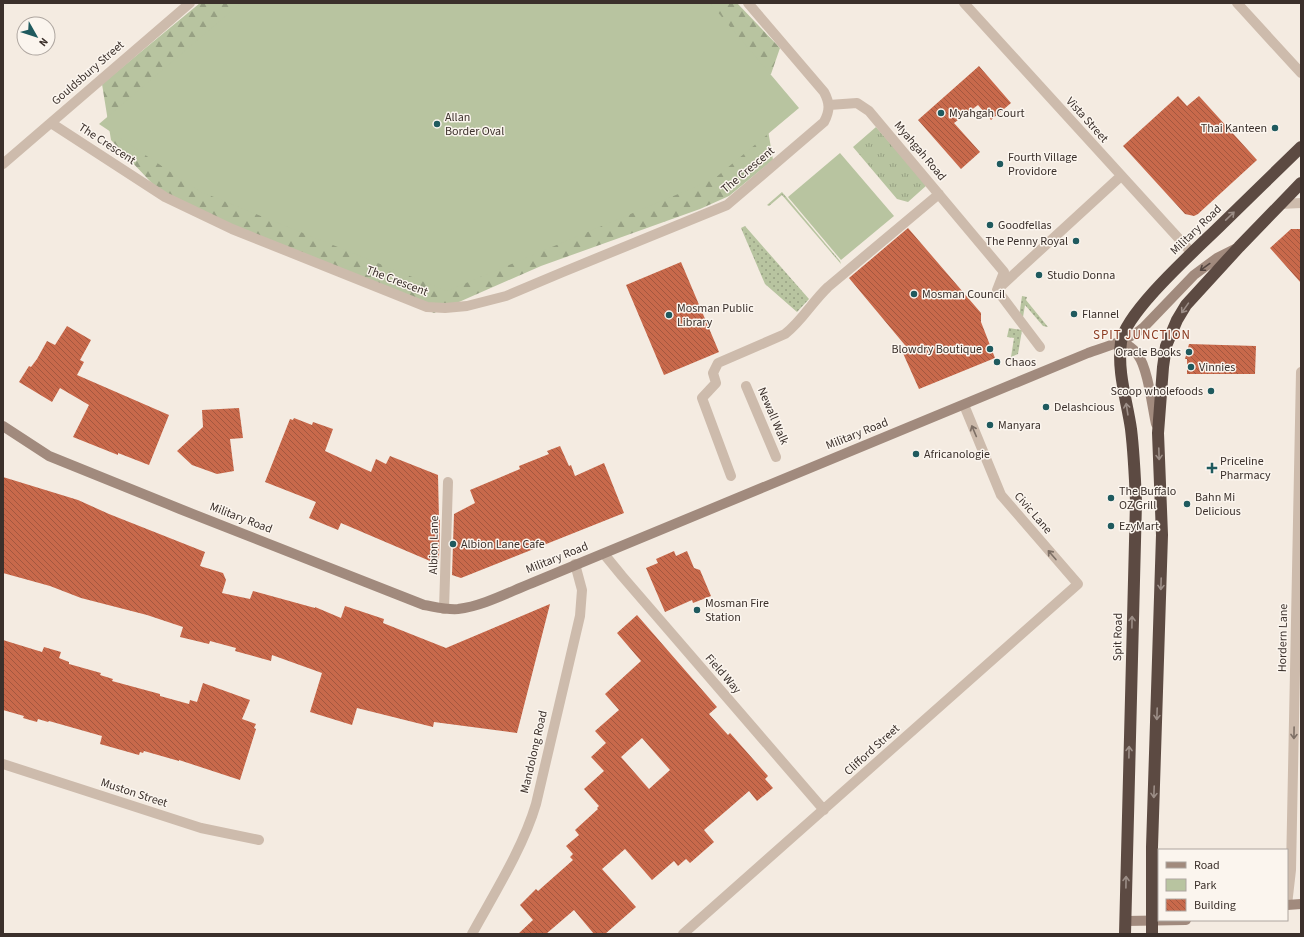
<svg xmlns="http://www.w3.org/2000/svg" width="1304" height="937" viewBox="0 0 1304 937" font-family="'Source Sans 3',sans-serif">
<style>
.grass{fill:url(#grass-tufts)}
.forest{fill:url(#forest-firs)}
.park{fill:#b8c4a0}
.garden{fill:url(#garden-dots)}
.building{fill:url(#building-back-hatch);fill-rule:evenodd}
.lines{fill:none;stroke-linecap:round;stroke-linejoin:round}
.street{stroke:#cdbbac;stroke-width:10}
.secondary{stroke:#a18a7d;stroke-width:10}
.highway{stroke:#5c4a42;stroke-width:12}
.oneway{stroke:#9c8e87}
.oneway2{stroke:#544640}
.oneway3{stroke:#7d6f65}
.poi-dot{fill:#1f5a5e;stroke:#fbf5ee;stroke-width:1.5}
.labels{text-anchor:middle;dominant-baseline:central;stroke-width:3;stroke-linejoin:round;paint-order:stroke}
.street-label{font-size:12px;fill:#3b302b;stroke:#fbf5ee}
.poi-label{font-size:12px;fill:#3b302b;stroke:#fbf5ee;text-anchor:start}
.neighbourhood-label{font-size:13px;letter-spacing:1px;fill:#8c3b22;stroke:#fbf5ee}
</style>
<defs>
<pattern id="grass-tufts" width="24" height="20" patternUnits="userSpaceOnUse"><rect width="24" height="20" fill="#b8c4a0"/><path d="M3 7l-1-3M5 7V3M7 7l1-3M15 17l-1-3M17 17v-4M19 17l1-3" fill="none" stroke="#97a083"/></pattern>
<pattern id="forest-firs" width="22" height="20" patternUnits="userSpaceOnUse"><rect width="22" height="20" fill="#b8c4a0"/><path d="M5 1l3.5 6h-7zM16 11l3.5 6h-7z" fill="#97a083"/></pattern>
<pattern id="garden-dots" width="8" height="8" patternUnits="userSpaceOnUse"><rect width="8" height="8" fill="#b8c4a0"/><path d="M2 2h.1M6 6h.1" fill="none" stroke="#97a083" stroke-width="1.8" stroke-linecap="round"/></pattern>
<pattern id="building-back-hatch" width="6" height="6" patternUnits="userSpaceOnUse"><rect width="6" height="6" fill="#c8694b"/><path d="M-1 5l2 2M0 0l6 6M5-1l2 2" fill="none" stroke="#a4573f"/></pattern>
</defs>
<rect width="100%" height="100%" fill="#f4ebe1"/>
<!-- grass -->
<path class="grass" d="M876,127L927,185L908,202L897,199L853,147Z
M782,192L840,261L841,264L782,195L769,206L767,205Z"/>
<!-- forest -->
<path class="forest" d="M200,3H268L768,130L773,160L729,196L700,209L541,266L434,313L318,266L165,197L111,140L102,84Z
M663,3H737L780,48L771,74L746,84Z"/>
<!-- park -->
<path class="park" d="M241,3H710L799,108L714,179L447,291L199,191L99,124Z
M840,153L894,216L841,260L788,197Z"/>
<!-- garden -->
<path class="garden" d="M745,226L809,299L797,312L765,284L741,228Z
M1022,296L1027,297L1026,300L1048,327L1043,326L1025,305L1023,317H1019Z
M1009,328L1022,330L1018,354L1011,357L1014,338L1007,337Z"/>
<!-- building -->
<path class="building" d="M979,66L1011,103L991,120L978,105L954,123L980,152L961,169L918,120Z
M1178,96L1187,106L1199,96L1257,160L1198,214L1194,216L1185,214L1123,146Z
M908,228L981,313V322L995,358L919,389L902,351L909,350L849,278Z
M1291,229H1301V283L1270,248Z
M681,262L719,352L664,375L626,285Z
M67,326L91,340L80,360L84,362L77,375L169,415L149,465L118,453V455L73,437L89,405L60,388L52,402L19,382L29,366L31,367L37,359L47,341L55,345Z
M1189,344L1256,346L1255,374H1187V359H1185Z
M239,408L243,438L230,439L234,471L217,474L192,465L177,451L203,427L202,410Z
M294,418L312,425L313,422L333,429L325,451L371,472L376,459L386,464L390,456L438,475L439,520L440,519L439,558L430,561L341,523L338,530L309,518L316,502L265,482L290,419L293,420Z
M560,446L569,466L571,465L575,476L604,463L624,513L461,578L452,575L454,514L475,503L470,490L520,469L519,466L549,454L547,451Z
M3,477L78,500L109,514L205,552L200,566L223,573L226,580L222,593L250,599L253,591L315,608V607L341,618L345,606L384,619L383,623L446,648L550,604L517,733L434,722L433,727L357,708L352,725L310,712L322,673L272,655L271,661L235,651L236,648L210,641L209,644L180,637L183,627L147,615L81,598L50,586L3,573Z
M674,551L676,556L687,551L694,568L700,570L711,596L693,603L692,600L665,612L646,568L658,563L656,559Z
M637,615L717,707L709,714L728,735L730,733L768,776L765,779L773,788L757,801L749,791L704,830L714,842L690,863L686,859L678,866L674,861L652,880L625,849L602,869L636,907L605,934H594L574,910L546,934H518L533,920L520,905L536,889L538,891L573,860L570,857L573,854L566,846L579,835L575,830L598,809L597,808L599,806L584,789L604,771L591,757L606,743L595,731L619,710L605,694L641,661L617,633ZM642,738L670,770L649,789L621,757Z
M3,640L42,652L44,647L61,652L59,658L69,662V664L101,673L100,675L113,679L112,681L160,694V696L189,704L190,700L197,702L203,683L250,700L242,719L256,724L254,728L256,729L240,780L179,760V761L144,751L143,753L140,752L139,755L100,744L102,736L49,721L48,722L38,719L37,722L23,718L24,716L3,710Z"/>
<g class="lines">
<!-- street -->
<path class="street" d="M964,3L1192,253
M1237,3L1301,73
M829,105L857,103L869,111L1004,272L997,290L1040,347
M51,123L165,197L232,229L427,307L445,308L467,306L506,296L563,272L727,205L824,122C830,111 830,103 824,92L748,3
M3,164L190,3
M1280,204L1301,203
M1000,287L1121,176
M746,386L776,457
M731,476L702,398L716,383L713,373L718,363L785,334C802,321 812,302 828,287L939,194
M604,554L622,576L824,810
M444,609L448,482
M3,764L201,828L259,840
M1287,905L1291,870L1301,372
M472,934C494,894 523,848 536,804L580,616L582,590L575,564
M683,934L1078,584L1001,495L964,405"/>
<!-- secondary -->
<path class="secondary" d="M1121,341C1127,345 1134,348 1138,355C1148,369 1152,406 1156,424
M3,426L49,456L180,509L424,605C436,607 447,610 458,609C483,606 509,592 532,583L1088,353C1107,346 1128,341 1144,327L1194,275L1217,258L1235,249
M1287,905L1301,904
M1125,921L1186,920"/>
<!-- highway -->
<path class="highway" d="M1125,934L1136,502C1135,478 1134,454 1131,429C1127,401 1117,372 1121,342C1126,311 1199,247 1223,223C1249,198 1275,172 1301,147
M1152,934V847L1162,535L1158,433L1163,367L1166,346L1177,320L1186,305L1239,247L1301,183"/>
</g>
<!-- one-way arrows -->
<defs><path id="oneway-shaft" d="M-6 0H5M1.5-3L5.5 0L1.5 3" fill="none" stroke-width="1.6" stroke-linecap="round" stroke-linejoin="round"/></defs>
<g class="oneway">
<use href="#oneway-shaft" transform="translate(1230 216) rotate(-44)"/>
<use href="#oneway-shaft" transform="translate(1185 308) rotate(125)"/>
<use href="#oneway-shaft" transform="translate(1127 409) rotate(-99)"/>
<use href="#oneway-shaft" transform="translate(1159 454) rotate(88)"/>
<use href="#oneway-shaft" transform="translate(1161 584) rotate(92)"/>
<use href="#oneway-shaft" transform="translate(1132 622) rotate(-89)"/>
<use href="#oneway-shaft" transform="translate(1157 714) rotate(92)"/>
<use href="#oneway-shaft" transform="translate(1129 752) rotate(-89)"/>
<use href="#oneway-shaft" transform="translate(1154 792) rotate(92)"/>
<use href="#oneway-shaft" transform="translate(1126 882) rotate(-89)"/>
</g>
<use class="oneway2" href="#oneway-shaft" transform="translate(1205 267) rotate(144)"/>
<g class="oneway3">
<use href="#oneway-shaft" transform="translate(974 431) rotate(-113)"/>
<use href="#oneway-shaft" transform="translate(1052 555) rotate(-131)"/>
<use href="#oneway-shaft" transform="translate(1294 733) rotate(91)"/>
</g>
<!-- markers -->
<g class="poi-dot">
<circle cx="941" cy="113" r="4"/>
<circle cx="437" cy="124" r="4"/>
<circle cx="1275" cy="128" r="4"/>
<circle cx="1000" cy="164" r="4"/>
<circle cx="990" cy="225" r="4"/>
<circle cx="1076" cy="241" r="4"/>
<circle cx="1039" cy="275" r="4"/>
<circle cx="914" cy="294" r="4"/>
<circle cx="1074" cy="314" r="4"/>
<circle cx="669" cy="315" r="4"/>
<circle cx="990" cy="349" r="4"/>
<circle cx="1189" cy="352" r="4"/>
<circle cx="997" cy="362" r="4"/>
<circle cx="1191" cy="367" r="4"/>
<circle cx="1211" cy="391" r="4"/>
<circle cx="1046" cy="407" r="4"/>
<circle cx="990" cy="425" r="4"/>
<circle cx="916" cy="454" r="4"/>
<path d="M1210 462h4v4h4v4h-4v4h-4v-4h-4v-4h4z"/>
<circle cx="1111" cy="498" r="4"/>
<circle cx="1187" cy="504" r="4"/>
<circle cx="1111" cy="526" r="4"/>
<circle cx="453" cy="544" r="4"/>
<circle cx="697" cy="610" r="4"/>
</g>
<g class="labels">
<!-- street labels -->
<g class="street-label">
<text transform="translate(88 73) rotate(-41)">Gouldsbury Street</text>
<text transform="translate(1087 120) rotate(48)">Vista Street</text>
<text transform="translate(107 144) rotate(33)">The Crescent</text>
<text transform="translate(920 151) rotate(50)">Myahgah Road</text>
<text transform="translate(748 170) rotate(-40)">The Crescent</text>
<text transform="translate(1196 230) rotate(-44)">Military Road</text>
<text transform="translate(397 281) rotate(21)">The Crescent</text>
<text transform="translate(773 416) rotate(67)">Newall Walk</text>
<text transform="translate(857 434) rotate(-22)">Military Road</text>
<text transform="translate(1033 513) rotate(49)">Civic Lane</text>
<text transform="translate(241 518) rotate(21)">Military Road</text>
<text transform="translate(434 545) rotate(-89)">Albion Lane</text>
<text transform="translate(557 558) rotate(-22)">Military Road</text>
<text transform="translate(1118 637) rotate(-89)">Spit Road</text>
<text transform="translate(1283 638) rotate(-89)">Hordern Lane</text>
<text transform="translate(723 674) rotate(49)">Field Way</text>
<text transform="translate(872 750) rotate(-42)">Clifford Street</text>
<text transform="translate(534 752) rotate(-77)">Mandolong Road</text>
<text transform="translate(134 793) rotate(18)">Muston Street</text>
</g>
<!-- poi labels -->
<g class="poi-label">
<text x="949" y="113">Myahgah Court</text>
<text x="445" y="117">Allan<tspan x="445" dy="14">Border Oval</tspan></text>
<text x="1267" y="128" text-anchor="end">Thai Kanteen</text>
<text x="1008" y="157">Fourth Village<tspan x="1008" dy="14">Providore</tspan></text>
<text x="998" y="225">Goodfellas</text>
<text x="1068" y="241" text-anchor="end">The Penny Royal</text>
<text x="1047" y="275">Studio Donna</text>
<text x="922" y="294">Mosman Council</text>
<text x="677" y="308">Mosman Public<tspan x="677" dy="14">Library</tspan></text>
<text x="1082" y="314">Flannel</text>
<text x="982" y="349" text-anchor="end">Blowdry Boutique</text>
<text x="1181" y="352" text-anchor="end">Oracle Books</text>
<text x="1005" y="362">Chaos</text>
<text x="1199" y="367">Vinnies</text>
<text x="1203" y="391" text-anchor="end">Scoop wholefoods</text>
<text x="1054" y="407">Delashcious</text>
<text x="998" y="425">Manyara</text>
<text x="924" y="454">Africanologie</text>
<text x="1220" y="461">Priceline<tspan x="1220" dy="14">Pharmacy</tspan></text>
<text x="1119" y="491">The Buffalo<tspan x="1119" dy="14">OZ Grill</tspan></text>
<text x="1195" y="497">Bahn Mi<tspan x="1195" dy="14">Delicious</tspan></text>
<text x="1119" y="526">EzyMart</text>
<text x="461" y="544">Albion Lane Cafe</text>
<text x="705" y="603">Mosman Fire<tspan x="705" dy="14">Station</tspan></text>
</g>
<!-- neighbourhood labels -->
<g class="neighbourhood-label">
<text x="1142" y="335">SPIT JUNCTION</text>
</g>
</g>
<!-- border -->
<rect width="1304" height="937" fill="none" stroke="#3b302b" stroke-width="8"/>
<!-- legend -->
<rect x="1158" y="849" width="130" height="72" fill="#fbf5ee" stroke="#aea6a0"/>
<rect x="1166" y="862" width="20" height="6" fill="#a18a7d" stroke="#aea6a0"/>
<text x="1194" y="869" font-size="12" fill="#3b302b">Road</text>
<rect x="1166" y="879" width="20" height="12" fill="#b8c4a0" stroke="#aea6a0"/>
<text x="1194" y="889" font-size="12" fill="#3b302b">Park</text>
<rect x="1166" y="899" width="20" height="12" fill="url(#building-back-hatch)" stroke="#aea6a0"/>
<text x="1194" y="909" font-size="12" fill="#3b302b">Building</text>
<!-- north arrow -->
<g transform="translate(36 36) rotate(129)"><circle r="19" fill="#fbf5ee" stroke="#aea6a0"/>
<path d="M0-3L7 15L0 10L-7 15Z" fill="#1f5a5e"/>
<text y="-6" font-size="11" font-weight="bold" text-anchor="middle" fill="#3b302b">N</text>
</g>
</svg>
